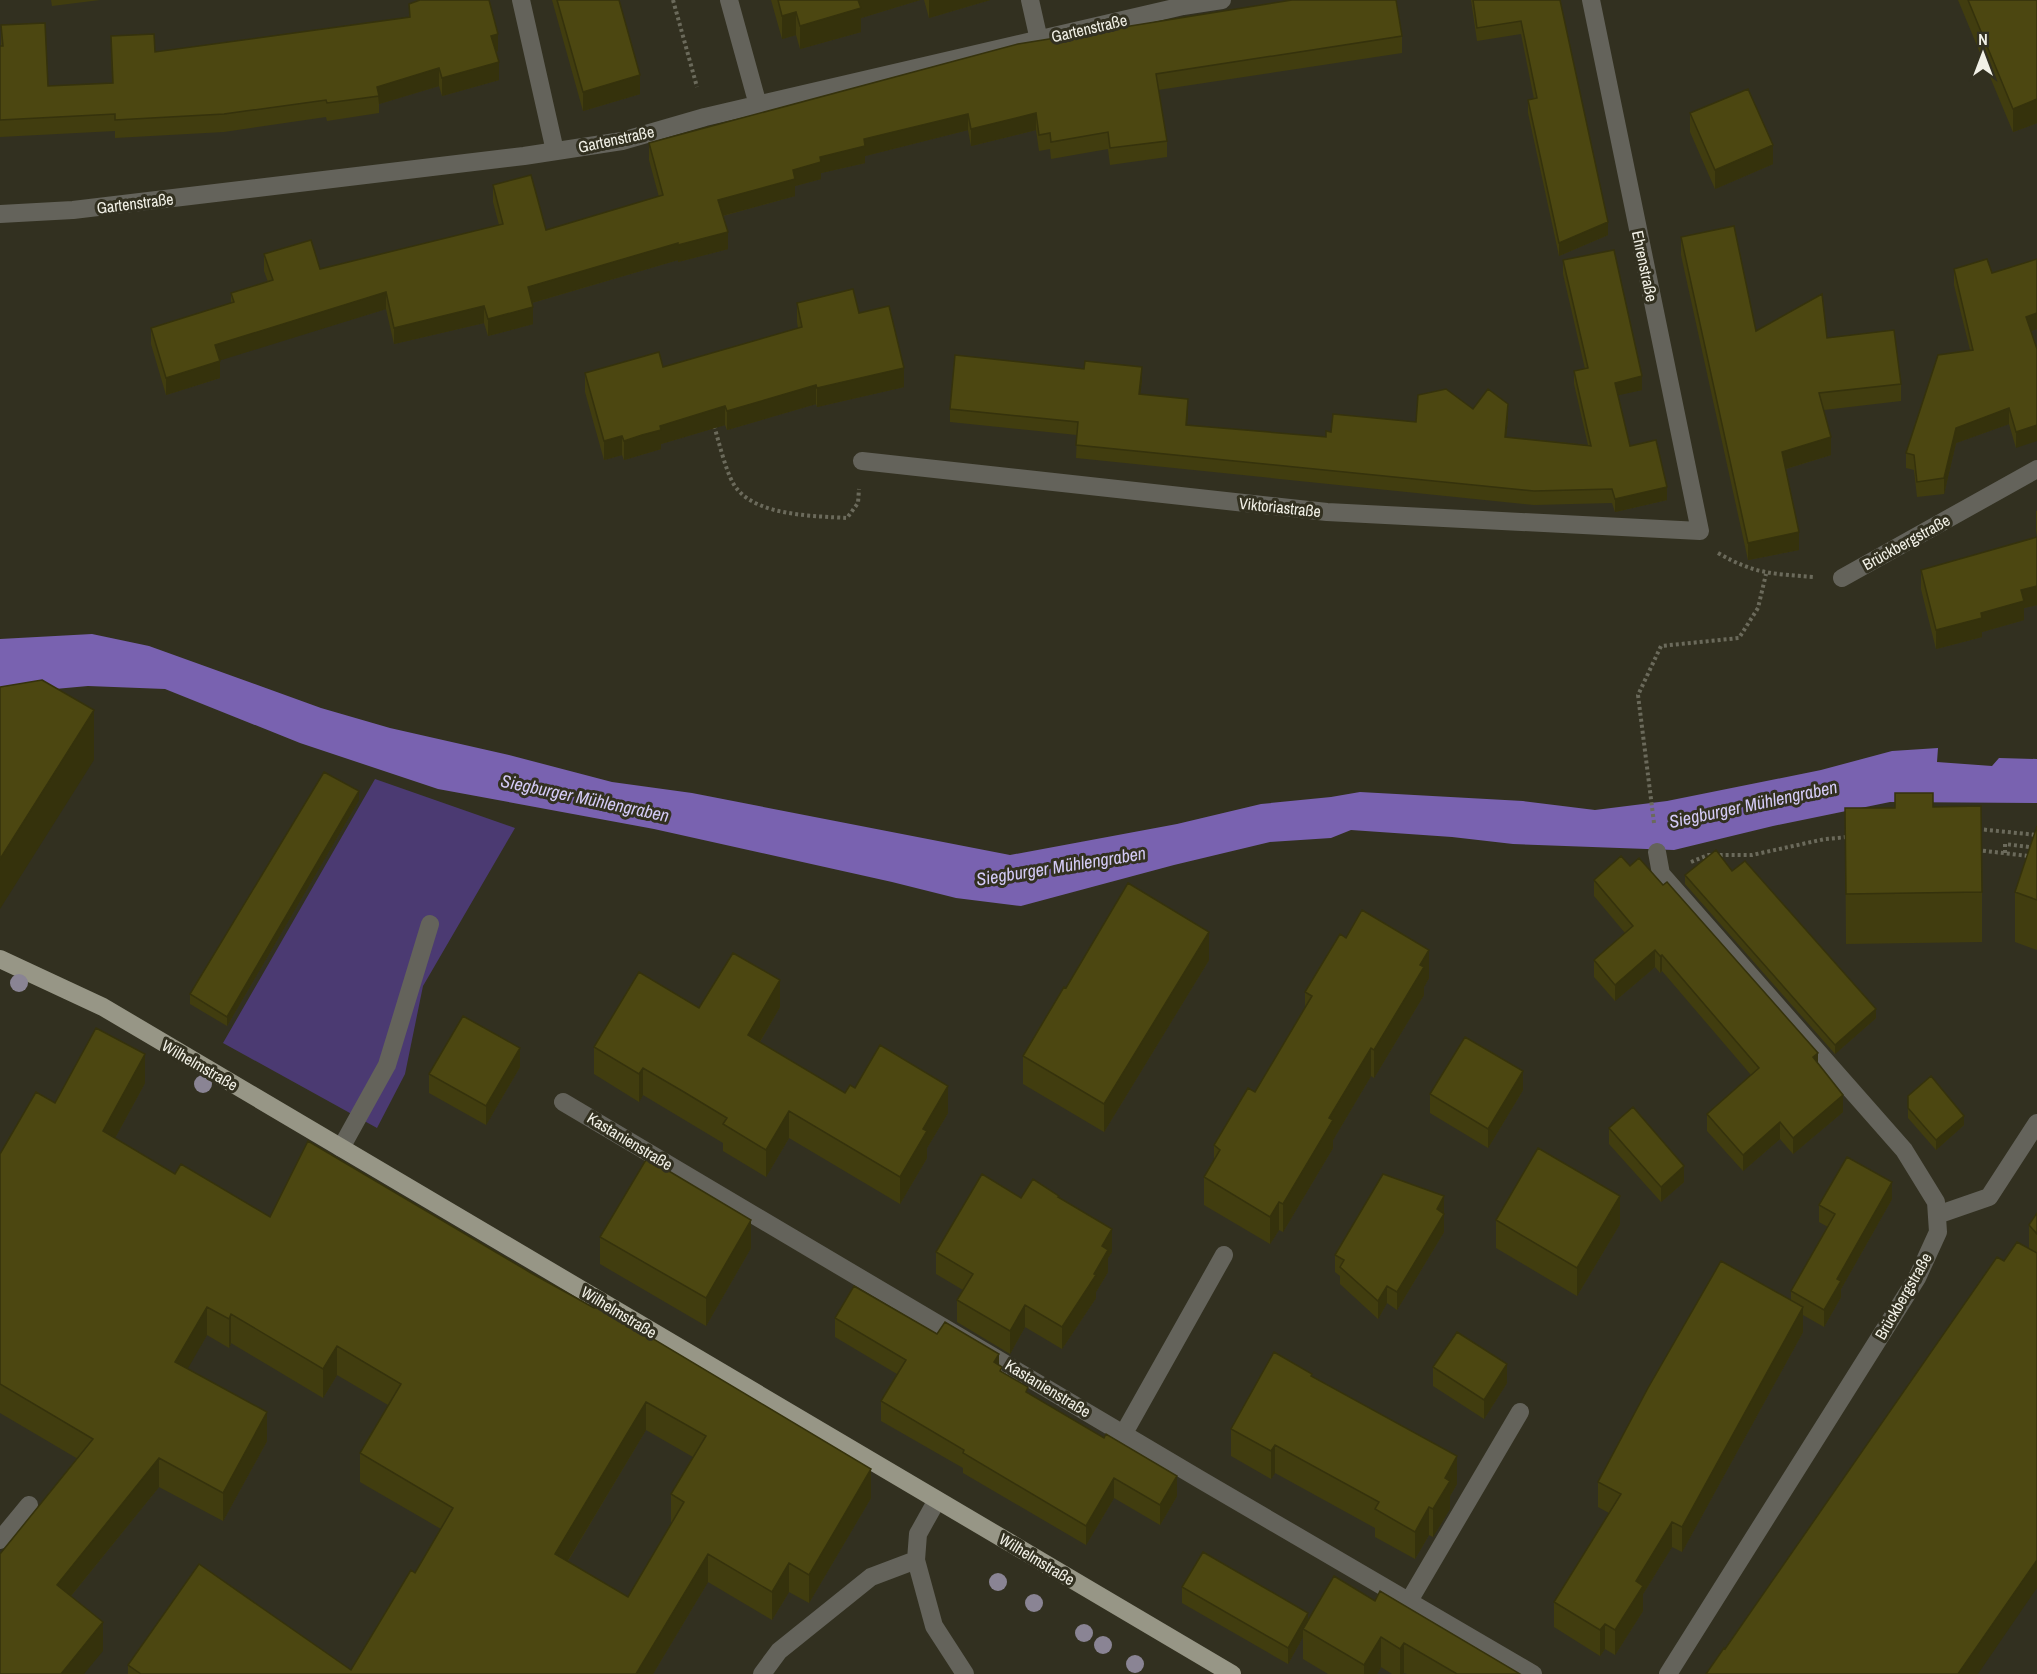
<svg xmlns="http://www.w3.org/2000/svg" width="2037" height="1674" viewBox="0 0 2037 1674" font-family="'Archivo Narrow',sans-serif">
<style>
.green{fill:#4b3a72}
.water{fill:#7962b0}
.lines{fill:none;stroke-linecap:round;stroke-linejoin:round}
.path{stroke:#6b6a5b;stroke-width:4;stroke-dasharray:3 3;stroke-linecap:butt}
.minor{stroke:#64635b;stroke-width:18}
.major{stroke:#979686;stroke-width:18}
.tree{fill:#8a8494}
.wall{fill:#413d0f;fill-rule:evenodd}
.shaded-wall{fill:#35320c}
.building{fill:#4c4711;stroke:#35320c;stroke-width:1.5;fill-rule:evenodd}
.labels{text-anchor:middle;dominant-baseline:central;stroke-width:6;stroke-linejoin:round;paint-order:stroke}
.street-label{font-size:16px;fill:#f1f0e6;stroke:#323020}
.water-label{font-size:18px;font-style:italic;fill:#d4cbf6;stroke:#323020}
</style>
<rect width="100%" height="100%" fill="#323020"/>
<!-- green -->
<path class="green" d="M375,779L515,828L423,986L405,1074L377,1128L223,1043Z"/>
<!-- water -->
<path class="water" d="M92,634L149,646L321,708L390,728L509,755L612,782L692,793L1010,855L1177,824L1261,804L1331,797L1360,792L1523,801L1595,810L1667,801L1821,770L1892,751L1938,748L1937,762L1992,766L1999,758L2037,759V803L1890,802L1773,826L1674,850L1513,844L1452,837L1351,830L1331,838L1270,842L1174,865L1021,906L956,898L892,882L654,829L438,789L300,743L165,689L88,686L0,694V639Z"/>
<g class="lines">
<!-- path -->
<path class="path" d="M673,0L697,87
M714,426C719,441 727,479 738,490C760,516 815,516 847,518L858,503L859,489
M1718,553C1754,574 1774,574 1814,577
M1654,823L1638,695L1661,646L1739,638L1758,608L1766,574
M1978,829L2037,835
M1977,850L2037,857
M2005,853V844L2037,848
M1691,862L1708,855H1752L1825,839L1848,837"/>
<!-- minor -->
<path class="minor" d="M521,0L555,151
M729,0L758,105
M1030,0L1039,40
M0,214L73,210L524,156L622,141L705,117L1183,6L1222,0
M862,461L1327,512L1700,531L1591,0
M1842,578L2037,469
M1657,852L1661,874L1904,1150L1936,1202L1938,1232L1917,1278L1668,1674
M563,1102L1201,1480L1533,1674
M341,1148L387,1065L430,924
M1937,1215L1989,1197L2037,1123
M1124,1433L1224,1255
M937,1500L918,1534L916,1560L934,1626L965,1674
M0,1540L29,1505
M1409,1601L1520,1412
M762,1674L779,1651L871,1577L916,1560"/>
<!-- major -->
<path class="major" d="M0,959L103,1007L1232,1674"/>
</g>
<!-- trees -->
<g class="tree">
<circle cx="19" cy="983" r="9"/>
<circle cx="203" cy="1084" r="9"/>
<circle cx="998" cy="1582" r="9"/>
<circle cx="1034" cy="1603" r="9"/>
<circle cx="1084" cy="1633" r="9"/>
<circle cx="1103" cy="1645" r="9"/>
<circle cx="1135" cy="1664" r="9"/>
</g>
<!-- wall -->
<path class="wall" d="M51,0H100L52,6Z
M417,0H489L498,51L496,52L499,80L442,96L439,86L379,104V113L327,121L326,117L224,132L115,138V131L0,137V46H1V25L48,86L112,83L111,36L155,52L409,17V4L417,1Z
M552,0H619L640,94L583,111Z
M771,0H920L861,18V32L800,49L796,35L782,39Z
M924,0H990L929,18Z
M1471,0H1560L1608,235L1559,256L1528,113V100L1534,99L1521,34L1477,41Z
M1958,0H2037V123L2013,132Z
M1402,36V53L1158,90L1167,141V157L1110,165L1108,149L1051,159L1050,149L1039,151L1036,130L971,146L968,130L865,156V163L821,173V179L795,186V196L723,216L728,249L678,262V260L532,303L533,324L488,336L484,323L394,344L386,309L220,360V378L166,395L151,344V328L231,303V293L268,282L264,271V254L320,269L499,225L493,202V185L546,230L659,197L649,160V143Z
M1690,113L1773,164L1715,189L1690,132Z
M1681,237L1756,331L1827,338L1901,384V401L1824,410L1831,455L1786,469L1799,550L1748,560L1681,255Z
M2037,259V329L2031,331L2016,448L2009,424L1956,443L1944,494L1917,497L1914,470L1906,468V453L1970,350L1954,285V269L1992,273Z
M1563,260L1642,390L1618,395L1630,446L1667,500L1615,512L1612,503L1534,505L1076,458L1077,435L950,422V409L1142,380L1140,394L1188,412L1187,425L1326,437L1331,432L1416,422L1473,409L1508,418L1506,437L1588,445L1574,384V371L1585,369L1563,274Z
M797,303L859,313L904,387L817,407L816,404L727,430L725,425L661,444V449L624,460L622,455L604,460L585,392V373L663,367L798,328L797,322Z
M2036,511H2037V536L2036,530Z
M2037,537V605L2024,608V620L1982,632V637L1936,649L1921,589V570Z
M359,800L227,1026L190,1004V994Z
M1933,807L1982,892V942L1846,944L1845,808Z
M2037,826V950L2015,942V892Z
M1630,866L1818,1063L1843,1112L1793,1154L1780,1139L1743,1171L1707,1131V1114L1751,1075L1662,971L1660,973L1655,967L1615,1001L1594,977V960L1625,933L1594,896V880Z
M1732,871L1876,1018L1835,1054L1685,884V875Z
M1209,960L1104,1132L1023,1084V1056L1066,988Z
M1429,978L1424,987V995L1374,1078L1371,1076L1333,1140V1148L1283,1232L1279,1230L1270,1244L1204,1205V1177L1214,1160V1145L1255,1092L1305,1007V992Z
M780,1007L760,1042L845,1093L855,1088L948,1113L927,1148V1158L900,1204L789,1138L766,1177L723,1151V1143L643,1095L639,1102L594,1074V1047L699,1008Z
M520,1067L486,1125L429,1093V1074Z
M145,1083L115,1138L175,1174L270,1217L871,1498L809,1603L789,1592L772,1620L708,1582L653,1674H128V1665L351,1670L415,1573L441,1529L360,1482V1453L388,1405L337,1375L323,1398L231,1343L229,1348L207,1335L187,1369L267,1441L223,1521L159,1487L71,1596L103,1651L0,1674L78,1459L0,1413V1154L55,1103ZM646,1430L693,1457L671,1494V1523H672L628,1597L568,1561Z
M1523,1090L1488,1148L1430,1113V1094Z
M1908,1096L1964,1125L1936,1150L1908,1118Z
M1609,1128L1684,1182L1661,1202L1609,1144Z
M1444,1196V1232L1397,1310L1387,1303L1378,1319L1340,1284V1276L1335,1272V1255Z
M1021,1198H1059L1112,1252L1108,1258V1272L1096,1292V1298L1062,1349L1025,1327L1010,1354L957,1322V1300L963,1290L936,1274V1252Z
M1892,1199L1841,1289V1297L1824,1327L1803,1315V1332L1682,1552L1672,1547L1643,1594V1611L1615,1655L1605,1649L1600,1656L1554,1627V1602L1609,1513L1598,1507V1482L1791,1300V1291L1828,1227L1819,1222V1205Z
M2037,1213V1588L1725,1649L2004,1261L2029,1248V1225Z
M1496,1220L1620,1224L1577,1296L1496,1248Z
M600,1237L751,1248L706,1326L600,1264Z
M835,1318L937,1334L999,1365L1002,1372L1028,1393L1177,1496L1160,1525L1114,1498L1086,1545L963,1473V1468L881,1421V1401L897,1374L835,1337Z
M1433,1367L1507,1383L1484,1419L1433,1386Z
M1312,1376L1457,1484L1450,1496V1509L1433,1537L1429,1535L1415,1559L1375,1537V1528L1275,1473L1271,1479L1231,1456V1429Z
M1182,1587L1308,1620L1375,1601L1520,1674H1407L1404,1673L1403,1674H1392L1381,1667L1377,1674H1328L1303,1659V1637L1288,1664L1182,1603Z"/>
<!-- shaded-wall -->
<path class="shaded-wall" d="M857,0H920L861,18V32L800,49V26Z
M929,0H990L929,18Z
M796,12V35L782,39V16Z
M498,34V51L491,53V36Z
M499,62V80L442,96V78Z
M439,68V86L379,104L377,87Z
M640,75V94L583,111V92Z
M2037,99V123L2013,132V109Z
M1036,113V130L971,146V129Z
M968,114V130L865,156V163L821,173V179L795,186V196L718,217V200L793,170L820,157L864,139Z
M1773,145V164L1715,189V170Z
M1608,222V235L1559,256V243Z
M728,232V249L678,262V245Z
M678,243V260L528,304V287Z
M386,292V309L215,362V345Z
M484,306V323L394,344V328Z
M533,307V324L488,336V319Z
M2037,313V329L2026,333V317Z
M220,361V378L166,395V378Z
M1142,367V380L1139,407V394Z
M904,368V387L817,407V388Z
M1642,376V390L1615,396V383Z
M816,385V404L727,430V411Z
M1188,399V412L1186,439V425Z
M1508,404V418L1505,450V437Z
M725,406V425L661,444V449L624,460V441L660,426Z
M2009,408V424L1956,443L1944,494V478L1956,428Z
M2037,425V441L2016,448V432Z
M622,436V455L604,460V441Z
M1831,437V455L1782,470V452Z
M1667,487V500L1615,512V499Z
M1799,532V550L1748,560V543Z
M2037,586V605L2024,608V620L1982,632V637L1936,649V630L1981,613L2021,590Z
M94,710V760L0,909V859Z
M359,791V800L227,1026V1017Z
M1209,932V960L1104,1132V1104Z
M1429,950V978L1424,987V995L1374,1078V1050Z
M1655,950V967L1615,1001V985Z
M1662,955V971L1660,973V956Z
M780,980V1007L748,1062V1035Z
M1876,1009V1018L1835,1054V1045Z
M520,1048V1067L486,1125V1106Z
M1371,1048V1076L1333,1140V1148L1283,1232V1204L1329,1118Z
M1818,1053V1069L1813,1057Z
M145,1054V1083L103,1160V1131Z
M643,1068V1095L639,1102V1074Z
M1523,1071V1090L1488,1148V1129Z
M948,1086V1113L927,1148V1158L900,1204V1177L923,1129Z
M1843,1095V1112L1793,1154V1138Z
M789,1111V1138L766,1177V1150Z
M1964,1116V1125L1936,1150V1140Z
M1780,1122V1139L1743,1171V1155Z
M1684,1166V1182L1661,1202V1187Z
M1892,1182V1199L1841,1289V1297L1824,1327V1310L1837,1279Z
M1444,1196V1213L1441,1219L1444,1214V1232L1397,1310V1292Z
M1620,1196V1224L1577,1296V1268Z
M1279,1202V1230L1270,1244V1217Z
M751,1220V1248L706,1326V1298Z
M1112,1229V1252L1108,1258V1272L1096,1292V1298L1062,1349V1327L1094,1274L1102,1246Z
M1387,1286V1303L1378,1319V1301Z
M1025,1305V1327L1010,1354V1331Z
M207,1307V1335L175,1391V1362Z
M1803,1307V1332L1682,1552V1527Z
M231,1314V1343L229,1348V1319Z
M337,1346V1375L323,1398V1369Z
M999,1354V1373L994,1362Z
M1507,1364V1383L1484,1419V1400Z
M646,1402V1430L555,1582V1554Z
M267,1412V1441L223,1521V1493Z
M1275,1445V1473L1271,1479V1451Z
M1457,1456V1484L1450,1496V1509L1433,1537V1509L1445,1478Z
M159,1458V1487L57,1613V1585Z
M871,1469V1498L809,1603V1575Z
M1177,1476V1496L1160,1525V1505Z
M1114,1478V1498L1086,1545V1526Z
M1429,1507V1535L1415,1559V1532Z
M1672,1522V1547L1643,1594V1611L1615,1655V1630L1636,1581Z
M708,1554V1582L653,1674H636Z
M2037,1560V1588L1978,1674H1958Z
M789,1563V1592L772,1620V1592Z
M1308,1613V1628L1303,1629V1637L1288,1664V1648Z
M103,1622V1651L84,1674H61Z
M1605,1624V1649L1600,1656V1630Z
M1381,1637V1667L1377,1674H1364V1665Z
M1404,1643V1673L1403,1674H1400V1649Z"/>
<!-- building -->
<path class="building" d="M420,0H489L498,34L491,36L499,62L442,78L439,68L377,87L379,96L327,103L326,100L224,114L115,120V114L0,120V46H3L1,25L45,23L48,86L113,83L111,36L154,34L155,52L410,17L409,4Z
M557,0H619L640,75L583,92Z
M778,0H858L861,8L800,26L796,12L782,16Z
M1292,0H1396L1402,36L1156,74L1167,141L1110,148L1108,132L1051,142L1050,133L1039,135L1036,113L971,129L968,114L864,139L865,146L820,157L821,162L793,170L795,179L718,200L728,232L678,245V243L528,287L533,307L488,319L484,306L394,328L386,292L215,345L220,361L166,378L151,328L234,302L231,293L273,280L264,254L311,240L320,269L503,224L493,185L531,175L546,230L663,195L649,143L671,137L1018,44Z
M1473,0H1560L1608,222L1559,243L1528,100L1537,98L1521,21L1477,28Z
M1968,0H2037V99L2013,109Z
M1748,89L1773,145L1715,170L1690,113Z
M1734,226L1756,331L1822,294L1827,338L1894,330L1901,384L1819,393L1831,437L1782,452L1799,532L1748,543L1681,237Z
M1614,250L1642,376L1615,383L1630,446L1656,440L1667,487L1615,499L1612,489L1534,491L1076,445L1078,422L950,409L955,355L1084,369L1085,361L1142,367L1139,394L1188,399L1186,425L1326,437V431L1331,432L1333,414L1416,422L1418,395L1446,389L1473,409L1488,389L1508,404L1505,437L1591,446L1574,371L1588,368L1563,260Z
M1987,259L1992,273L2037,259V313L2026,317L2037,349V425L2016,432L2009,408L1956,428L1944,478L1917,482L1914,455L1906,453L1938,355L1973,350L1954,269Z
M853,289L859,313L889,306L904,368L817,388L816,385L727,411L725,406L660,426L661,430L642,435L624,441L622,436L604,441L585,373L659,352L663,367L802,327L797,303Z
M2037,537V586L2021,590L2024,601L1981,613L1982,618L1936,630L1921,570Z
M42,680L94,710L0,859V687Z
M324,772L359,791L227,1017L190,994Z
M1895,793H1933V807L1981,806L1982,892L1846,894L1845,808H1895Z
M2037,826V900L2015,892Z
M1716,850L1732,871L1745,861L1876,1009L1835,1045L1685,875Z
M1621,856L1630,866L1639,858L1663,885L1667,882L1818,1053L1813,1057L1843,1095L1793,1138L1780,1122L1743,1155L1707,1114L1759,1068L1662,955L1660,956L1655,950L1615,985L1594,960L1633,926L1594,880Z
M1128,883L1209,932L1104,1104L1023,1056L1064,987L1066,988Z
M1362,910L1429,950L1420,965L1424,967L1374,1050L1371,1048L1329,1118L1333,1120L1283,1204L1279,1202L1270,1217L1204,1177L1220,1150L1214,1145L1248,1088L1255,1092L1312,996L1305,992L1340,934L1346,938Z
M733,953L780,980L748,1035L845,1093L850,1085L855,1088L880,1045L948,1086L923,1129L927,1131L900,1177L789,1111L766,1150L723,1124L727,1118L684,1092L643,1068L639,1074L594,1047L639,972L699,1008Z
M463,1016L520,1048L486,1106L429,1074Z
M96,1028L145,1054L103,1131L175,1174L181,1164L270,1217L308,1141L531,1273L594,1308L600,1307L871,1469L809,1575L789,1563L772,1592L708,1554L636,1674H141L128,1665L199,1564L351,1670L411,1570L415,1573L453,1508L360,1453L401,1384L337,1346L323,1369L231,1314L229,1319L207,1307L175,1362L267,1412L223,1493L159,1458L57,1585L103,1622L61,1674H0V1554L93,1439L0,1384V1154L36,1092L55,1103ZM646,1402L706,1436L671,1494L684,1502L628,1597L555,1554Z
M1465,1037L1523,1071L1488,1129L1430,1094Z
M1931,1076L1964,1116L1936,1140L1908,1108V1096Z
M1633,1107L1684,1166L1661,1187L1609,1128Z
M1538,1148L1620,1196L1577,1268L1496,1220Z
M1847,1157L1892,1182L1837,1279L1841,1281L1824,1310L1791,1291L1835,1214L1819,1205Z
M647,1158L751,1220L706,1298L600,1237Z
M982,1174L1021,1198L1033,1179L1059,1196L1058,1197L1112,1229L1102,1246L1108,1250L1094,1274L1096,1275L1062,1327L1025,1305L1010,1331L957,1300L973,1274L936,1252Z
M1383,1174L1444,1196L1437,1209L1444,1214L1397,1292L1387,1286L1378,1301L1340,1267L1344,1260L1335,1255Z
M2037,1213V1234L2029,1225Z
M2017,1242L2037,1253V1560L1958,1674H1706L1724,1648L1725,1649L1997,1257L2004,1261Z
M1721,1261L1803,1307L1682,1527L1672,1522L1636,1581L1643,1586L1615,1630L1605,1624L1600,1630L1554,1602L1621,1494L1598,1482L1648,1388Z
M854,1286L937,1334L945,1322L999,1354L994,1362L1002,1367L1000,1371L1028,1387L1026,1392L1104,1438L1106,1434L1177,1476L1160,1505L1114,1478L1086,1526L963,1453L964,1450L881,1401L906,1360L835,1318Z
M1457,1332L1507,1364L1484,1400L1433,1367Z
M1274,1352L1312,1374L1311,1376L1457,1456L1445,1478L1450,1481L1433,1509L1429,1507L1415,1532L1375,1509L1379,1502L1275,1445L1271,1451L1231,1429Z
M1203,1552L1308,1613L1288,1648L1182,1587Z
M1334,1576L1375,1601L1380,1591L1520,1674H1457L1404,1643L1400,1649L1381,1637L1364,1665L1303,1629Z"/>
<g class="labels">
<!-- street labels -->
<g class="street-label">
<text transform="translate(1089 28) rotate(-13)">Gartenstraße</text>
<text transform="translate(616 139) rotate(-12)">Gartenstraße</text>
<text transform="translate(135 203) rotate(-7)">Gartenstraße</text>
<text transform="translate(1645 266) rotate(78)">Ehrenstraße</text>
<text transform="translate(1280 507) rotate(6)">Viktoriastraße</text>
<text transform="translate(1906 542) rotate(-29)">Brückbergstraße</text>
<text transform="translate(200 1065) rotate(30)">Wilhelmstraße</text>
<text transform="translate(630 1141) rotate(31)">Kastanienstraße</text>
<text transform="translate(1903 1296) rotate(-60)">Brückbergstraße</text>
<text transform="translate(619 1312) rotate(31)">Wilhelmstraße</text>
<text transform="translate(1048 1388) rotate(31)">Kastanienstraße</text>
<text transform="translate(1037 1559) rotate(31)">Wilhelmstraße</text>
</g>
<!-- water labels -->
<g class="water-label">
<text transform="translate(585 798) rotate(12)">Siegburger Mühlengraben</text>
<text transform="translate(1753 804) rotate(-12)">Siegburger Mühlengraben</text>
<text transform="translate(1061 866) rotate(-9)">Siegburger Mühlengraben</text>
</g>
</g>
<!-- north arrow -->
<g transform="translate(1983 54)" stroke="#323020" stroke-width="4.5" paint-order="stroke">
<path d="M0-4.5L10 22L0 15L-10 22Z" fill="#f1f0e6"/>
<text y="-9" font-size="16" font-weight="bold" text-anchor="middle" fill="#f1f0e6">N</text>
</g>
</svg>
